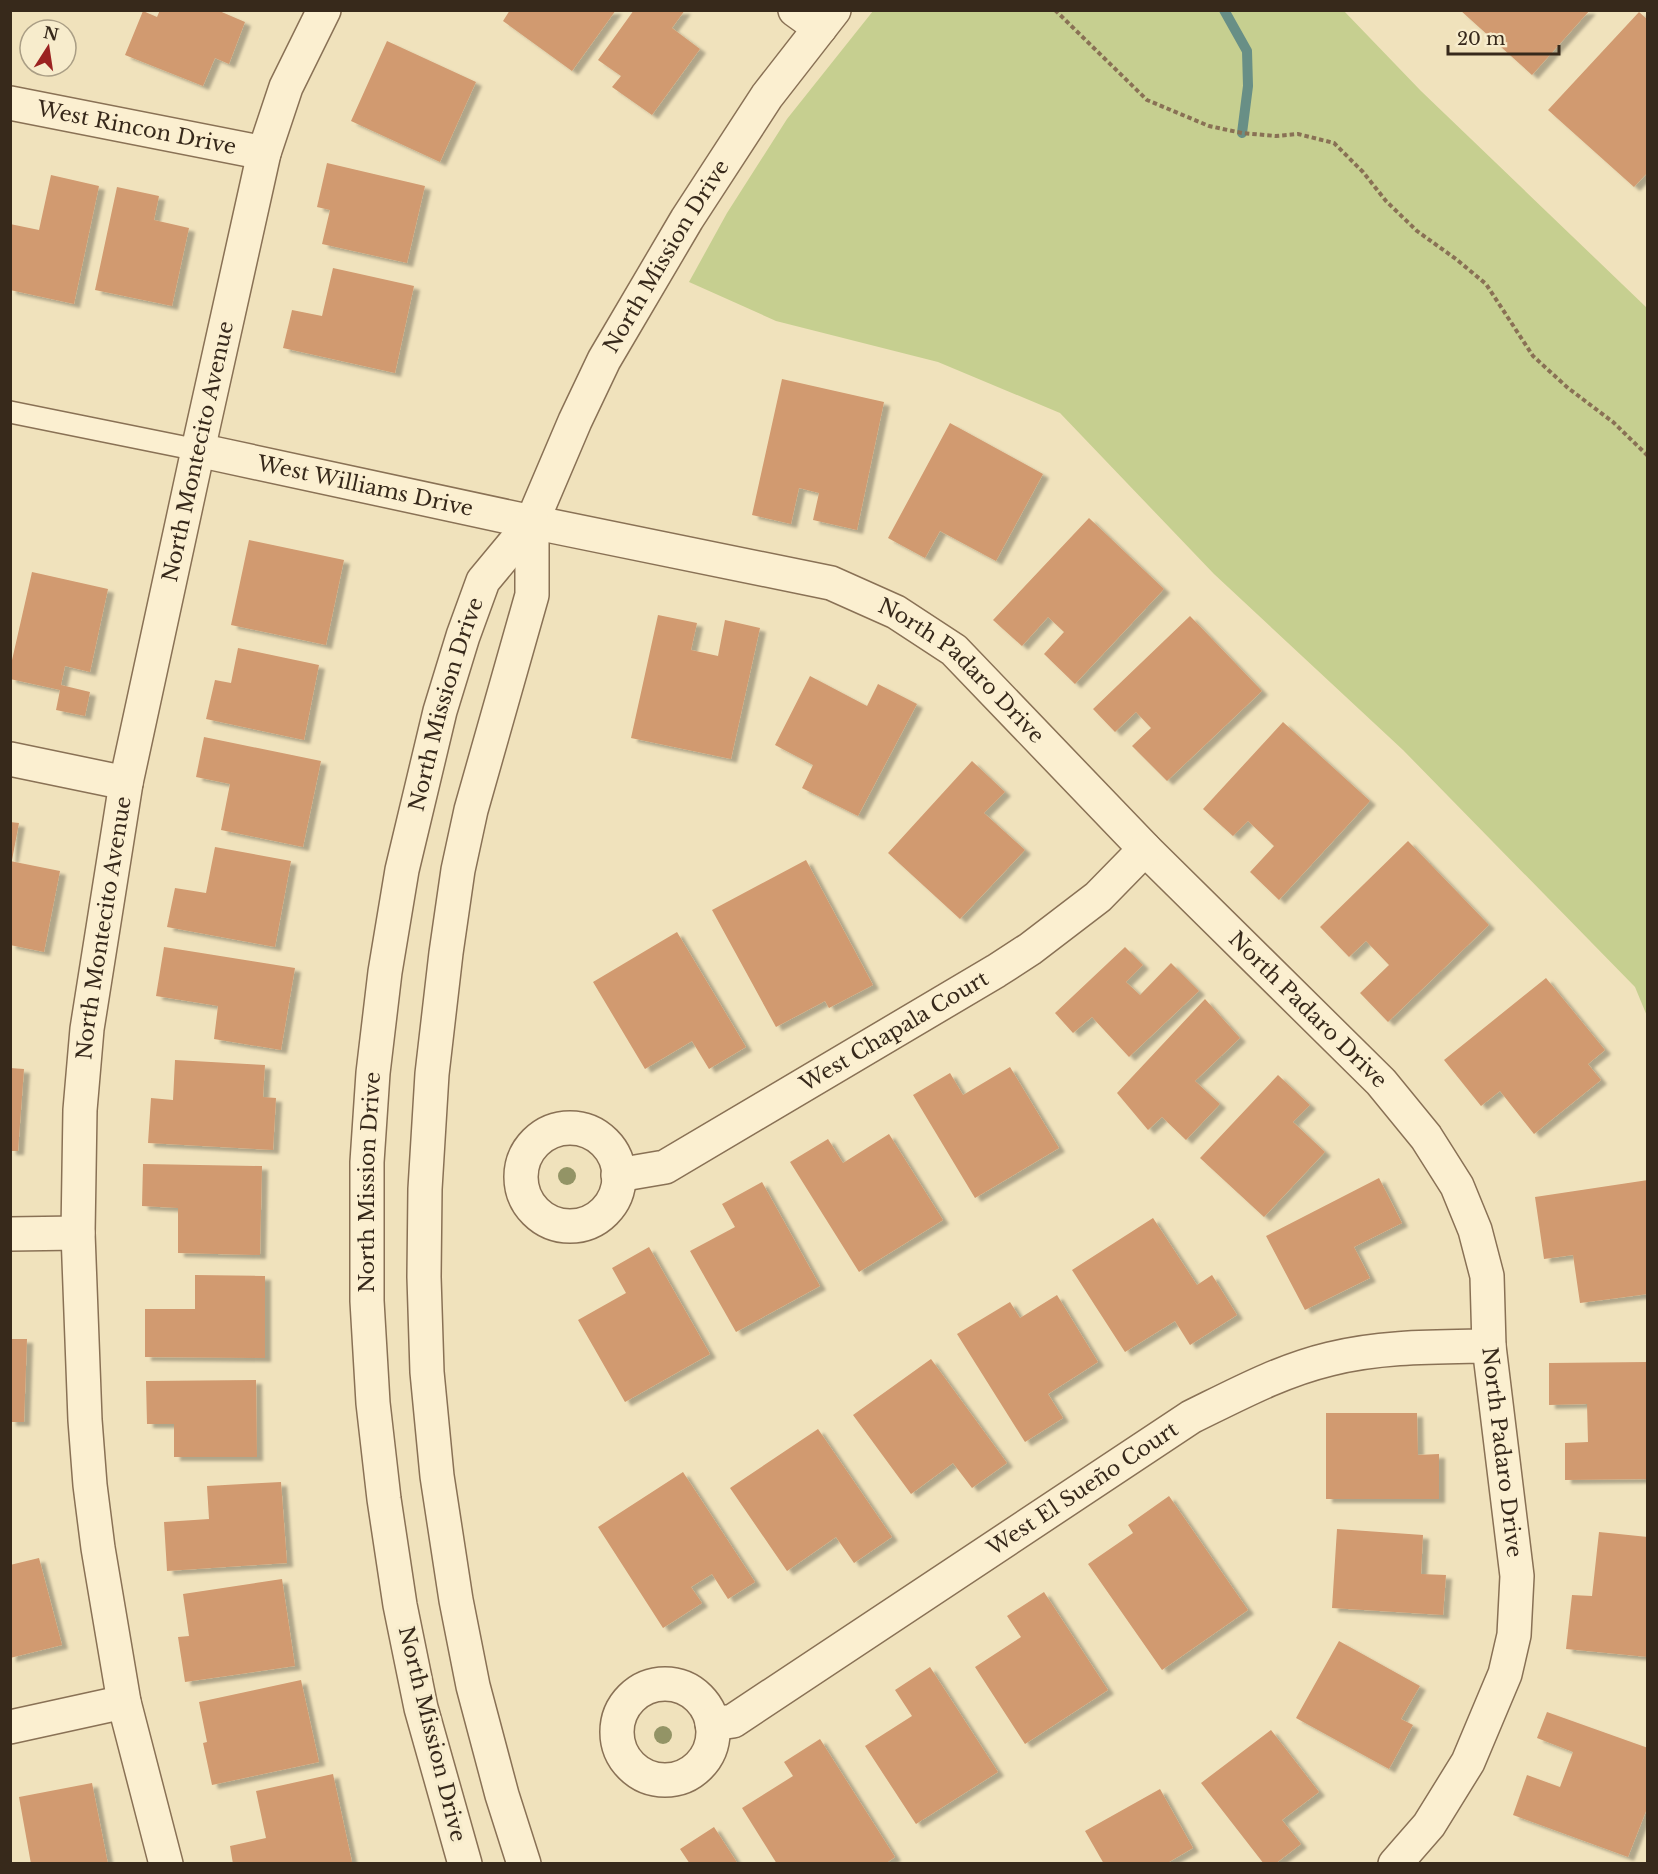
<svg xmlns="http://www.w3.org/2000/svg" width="1658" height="1874" viewBox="0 0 1658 1874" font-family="'Libre Baskerville',serif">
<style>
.green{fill:#c6cf90}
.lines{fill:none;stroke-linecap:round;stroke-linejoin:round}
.stream{stroke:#688f86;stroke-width:10}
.building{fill:#d19a70;filter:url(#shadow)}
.service-casing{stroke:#897155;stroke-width:24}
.minor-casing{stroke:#897155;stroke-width:36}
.tertiary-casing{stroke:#897155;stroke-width:36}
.path{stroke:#897155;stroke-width:4;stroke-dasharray:4.5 3;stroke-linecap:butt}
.service{stroke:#fbefd0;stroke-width:21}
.minor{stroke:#fbefd0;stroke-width:33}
.tertiary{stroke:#fbefd0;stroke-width:33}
.tree{fill:#939466}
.labels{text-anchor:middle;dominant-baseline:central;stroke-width:6;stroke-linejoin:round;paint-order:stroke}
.street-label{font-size:21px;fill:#37291b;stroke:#f7eccc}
</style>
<defs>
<filter id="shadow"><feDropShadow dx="6" dy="4" stdDeviation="1.5" flood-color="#0004"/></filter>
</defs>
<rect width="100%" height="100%" fill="#f0e2bc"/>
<!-- green -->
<path class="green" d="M873,11H1344L1421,91L1647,308V1016L1635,987L1403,750L1214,574L1060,413L938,362L776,321L689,282L727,213L787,119Z"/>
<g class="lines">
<!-- stream -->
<path class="stream" d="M1224,10L1247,51L1248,86L1242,133"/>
</g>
<!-- building -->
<path class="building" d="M160,10H217L245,22L229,64L215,58L203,86L125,55L143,11L157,17Z
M510,10H616L572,71L503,21Z
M634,10H685L672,28L700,49L652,115L612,87L621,76L598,60Z
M1460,10H1590L1532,75Z
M1639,12L1648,20V172L1634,187L1548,110Z
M387,41L476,82L440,162L351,121Z
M327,163L425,186L407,263L322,244L330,210L317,207Z
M51,175L99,186L74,304L10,290V224L39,230Z
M117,187L159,196L154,220L189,228L172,306L95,290Z
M333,268L414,286L395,373L283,348L292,310L322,316Z
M782,379L884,402L857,530L813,520L819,493L799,488L791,524L752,515Z
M950,423L1043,474L996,561L940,531L925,558L888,538Z
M1089,518L1164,589L1075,684L1044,654L1064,632L1048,617L1022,646L993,620Z
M249,540L344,560L326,645L231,625Z
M32,572L108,589L90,672L65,666L61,685L90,692L85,716L56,710L60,690L10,679V669Z
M658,615L697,623L691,650L718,656L725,620L760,628L731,759L631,738Z
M1190,616L1262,691L1167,781L1132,746L1151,728L1136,712L1115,732L1093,709Z
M238,648L319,665L304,740L206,719L215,680L231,683Z
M810,676L867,706L878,684L917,704L858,816L802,788L813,765L775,745Z
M1283,722L1370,801L1279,900L1250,872L1274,846L1248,821L1233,836L1203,809Z
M204,737L321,761L303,847L221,830L230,784L196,777Z
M972,761L1005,792L984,813L1025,850L960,919L888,853Z
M10,822L19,823L12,860L10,859Z
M1408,841L1489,925L1388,1022L1360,993L1389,965L1366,941L1349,957L1320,927Z
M215,847L291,861L275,947L167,927L175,888L206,893Z
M806,860L873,985L829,1008L825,1001L776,1027L712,910Z
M10,861L60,871L44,952L10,945Z
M677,932L746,1047L709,1069L692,1041L645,1069L593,982Z
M164,947L295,968L281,1050L214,1039L218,1006L156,996Z
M1125,947L1143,965L1126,982L1140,995L1171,963L1199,991L1129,1057L1092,1017L1073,1033L1055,1013Z
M1546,978L1605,1050L1588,1064L1601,1080L1534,1134L1500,1091L1481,1106L1444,1060Z
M1205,999L1240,1038L1195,1081L1220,1104L1186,1140L1162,1117L1148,1130L1117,1093Z
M175,1060L265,1065L263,1097L276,1098L273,1150L148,1143L151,1098L173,1100Z
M1010,1067L1059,1148L975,1198L913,1095L950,1073L963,1095Z
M10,1068L24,1069L18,1151H10Z
M1278,1075L1310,1105L1293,1122L1325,1152L1264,1217L1200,1158Z
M889,1134L943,1220L859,1272L790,1162L828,1139L843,1163Z
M143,1164L262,1166L260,1255L178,1253V1208L142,1206Z
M1379,1178L1402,1223L1354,1247L1370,1278L1305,1310L1266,1236Z
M1648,1180V1294L1580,1303L1573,1255L1544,1259L1535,1197Z
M762,1182L820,1286L736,1332L690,1251L735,1227L722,1204Z
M1153,1218L1197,1285L1212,1275L1237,1315L1190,1345L1175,1321L1125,1352L1072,1270Z
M649,1247L710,1354L625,1402L578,1320L626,1293L612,1268Z
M195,1275L265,1276V1358L145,1357V1309H195Z
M1057,1295L1098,1362L1048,1394L1063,1418L1025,1442L957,1334L1010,1302L1020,1318Z
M10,1339H27L24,1422H10Z
M931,1359L1007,1463L972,1488L953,1463L911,1494L853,1415Z
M1648,1362V1479L1565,1480V1443L1588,1442L1587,1404L1549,1405V1363Z
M256,1380L257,1457H174V1424H147L146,1381Z
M1326,1413H1417L1418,1455L1439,1454V1499H1326Z
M818,1429L892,1537L854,1563L836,1537L787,1571L730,1488Z
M683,1472L755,1582L728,1599L712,1574L691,1587L702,1603L663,1628L598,1527Z
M281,1482L287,1563L167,1571L164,1522L209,1519L207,1486Z
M1169,1496L1248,1610L1162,1670L1088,1564L1133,1533L1128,1525Z
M1337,1529L1423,1535L1421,1574L1446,1575L1443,1615L1332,1608Z
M1599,1532L1648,1537V1657L1566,1649L1572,1595L1592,1596Z
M39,1558L62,1645L10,1658V1565Z
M282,1579L295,1666L185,1682L178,1637L189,1636L183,1594Z
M1044,1592L1108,1690L1025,1744L975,1667L1021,1637L1007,1616Z
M1339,1641L1420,1686L1401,1719L1413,1725L1389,1769L1296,1718Z
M930,1667L998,1772L916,1824L865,1746L912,1716L895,1690Z
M301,1680L319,1762L212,1785L203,1743L207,1742L199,1702Z
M1547,1712L1648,1748V1806L1628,1857L1513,1815L1527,1775L1560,1787L1573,1752L1537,1738Z
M1271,1730L1319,1792L1282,1820L1301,1844L1275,1864H1264L1201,1783Z
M820,1739L895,1857L885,1864H777L742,1808L793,1776L784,1762Z
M333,1774L352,1862L343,1864H233L230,1846L266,1838L256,1791Z
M92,1783L108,1864H31L19,1797Z
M1160,1789L1193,1848L1169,1862L1170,1864H1104L1085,1831Z
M714,1827L738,1864H690L680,1849Z"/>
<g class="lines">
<!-- service casing -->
<g class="service-casing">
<path id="service" d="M10,412L198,450"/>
</g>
<!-- minor casing -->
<g class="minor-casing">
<g id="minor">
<path d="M795,10L820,28"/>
<path id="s1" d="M10,103L264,153"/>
<path id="s2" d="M198,450L532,522L831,583L896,612L954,650L1145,849L1381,1082L1426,1137L1457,1186L1475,1230L1487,1276L1489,1346L1517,1576L1514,1635L1505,1674L1468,1762L1429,1825L1395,1864"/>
<path d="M10,759L126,783"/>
<circle cx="570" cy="1177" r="49"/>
<path id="s3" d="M618,1175L665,1167L996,971L1030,949L1098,897L1145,849"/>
<path d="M10,1234L78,1233"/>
<circle cx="665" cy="1732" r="48"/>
<path id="s4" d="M712,1724L733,1721L1191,1417C1236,1395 1280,1371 1330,1359C1382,1346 1436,1347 1489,1346"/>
<path d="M10,1727L124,1702"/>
<path id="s5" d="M166,1864L124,1702L98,1548L90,1485L85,1420L78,1233L80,1110L87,1029L126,783L198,450L264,153L286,87L324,10"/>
</g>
</g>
<!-- tertiary casing -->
<g class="tertiary-casing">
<g id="tertiary">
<path id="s6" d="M465,1864L421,1708L400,1605L384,1499L373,1403L367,1301V1162L373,1073L385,972L402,870L440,711L463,636L483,581L532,522L575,421L604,360L687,219L767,96L834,10"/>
<path d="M524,1864L502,1795L473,1686L456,1600L437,1476L427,1372L424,1277L425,1189L432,1074L446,953L458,870L471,810L532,595V522"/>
</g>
</g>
<!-- path -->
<path class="path" d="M1055,10L1147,100L1209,126L1242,133L1276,136L1298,134L1334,143L1363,172L1386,201L1417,231L1456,259L1486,284L1533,356L1568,388L1613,422L1648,456"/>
<!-- service -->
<use href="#service" class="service"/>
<!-- minor -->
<use href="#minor" class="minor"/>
<!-- tertiary -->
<use href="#tertiary" class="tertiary"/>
</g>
<!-- trees -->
<g class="tree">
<circle cx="567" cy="1176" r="9"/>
<circle cx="663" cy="1735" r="9"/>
</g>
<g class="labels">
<!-- street labels -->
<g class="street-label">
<text stroke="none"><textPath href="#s1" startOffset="129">West Rincon Drive</textPath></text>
<text stroke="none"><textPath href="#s6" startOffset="1682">North Mission Drive</textPath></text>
<text stroke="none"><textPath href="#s5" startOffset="1432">North Montecito Avenue</textPath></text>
<text stroke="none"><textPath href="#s2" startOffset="171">West Williams Drive</textPath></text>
<text stroke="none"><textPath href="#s2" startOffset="806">North Padaro Drive</textPath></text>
<text stroke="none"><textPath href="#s6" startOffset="1178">North Mission Drive</textPath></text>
<text stroke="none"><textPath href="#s5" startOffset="946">North Montecito Avenue</textPath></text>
<text stroke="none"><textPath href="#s2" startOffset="1292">North Padaro Drive</textPath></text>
<text stroke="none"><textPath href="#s3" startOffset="314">West Chapala Court</textPath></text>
<text stroke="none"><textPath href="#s6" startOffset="692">North Mission Drive</textPath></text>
<text stroke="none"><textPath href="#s2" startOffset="1796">North Padaro Drive</textPath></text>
<text stroke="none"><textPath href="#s4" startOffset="441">West El Sueño Court</textPath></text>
<text transform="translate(432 1734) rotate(76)">North Mission Drive</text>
</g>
</g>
<!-- border -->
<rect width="1658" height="1874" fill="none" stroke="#37291b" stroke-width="24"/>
<!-- north arrow -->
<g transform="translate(48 48) rotate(12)"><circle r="28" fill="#f7eccc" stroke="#aa9e85" stroke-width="1.5"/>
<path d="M0-4.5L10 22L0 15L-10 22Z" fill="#9b2221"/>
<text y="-9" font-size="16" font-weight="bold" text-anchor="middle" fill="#37291b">N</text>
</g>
<!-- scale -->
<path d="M1448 45v9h111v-9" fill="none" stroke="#37291b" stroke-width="3"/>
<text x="1457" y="45" font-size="18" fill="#37291b" stroke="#f7eccc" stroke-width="4.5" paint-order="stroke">20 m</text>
</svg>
